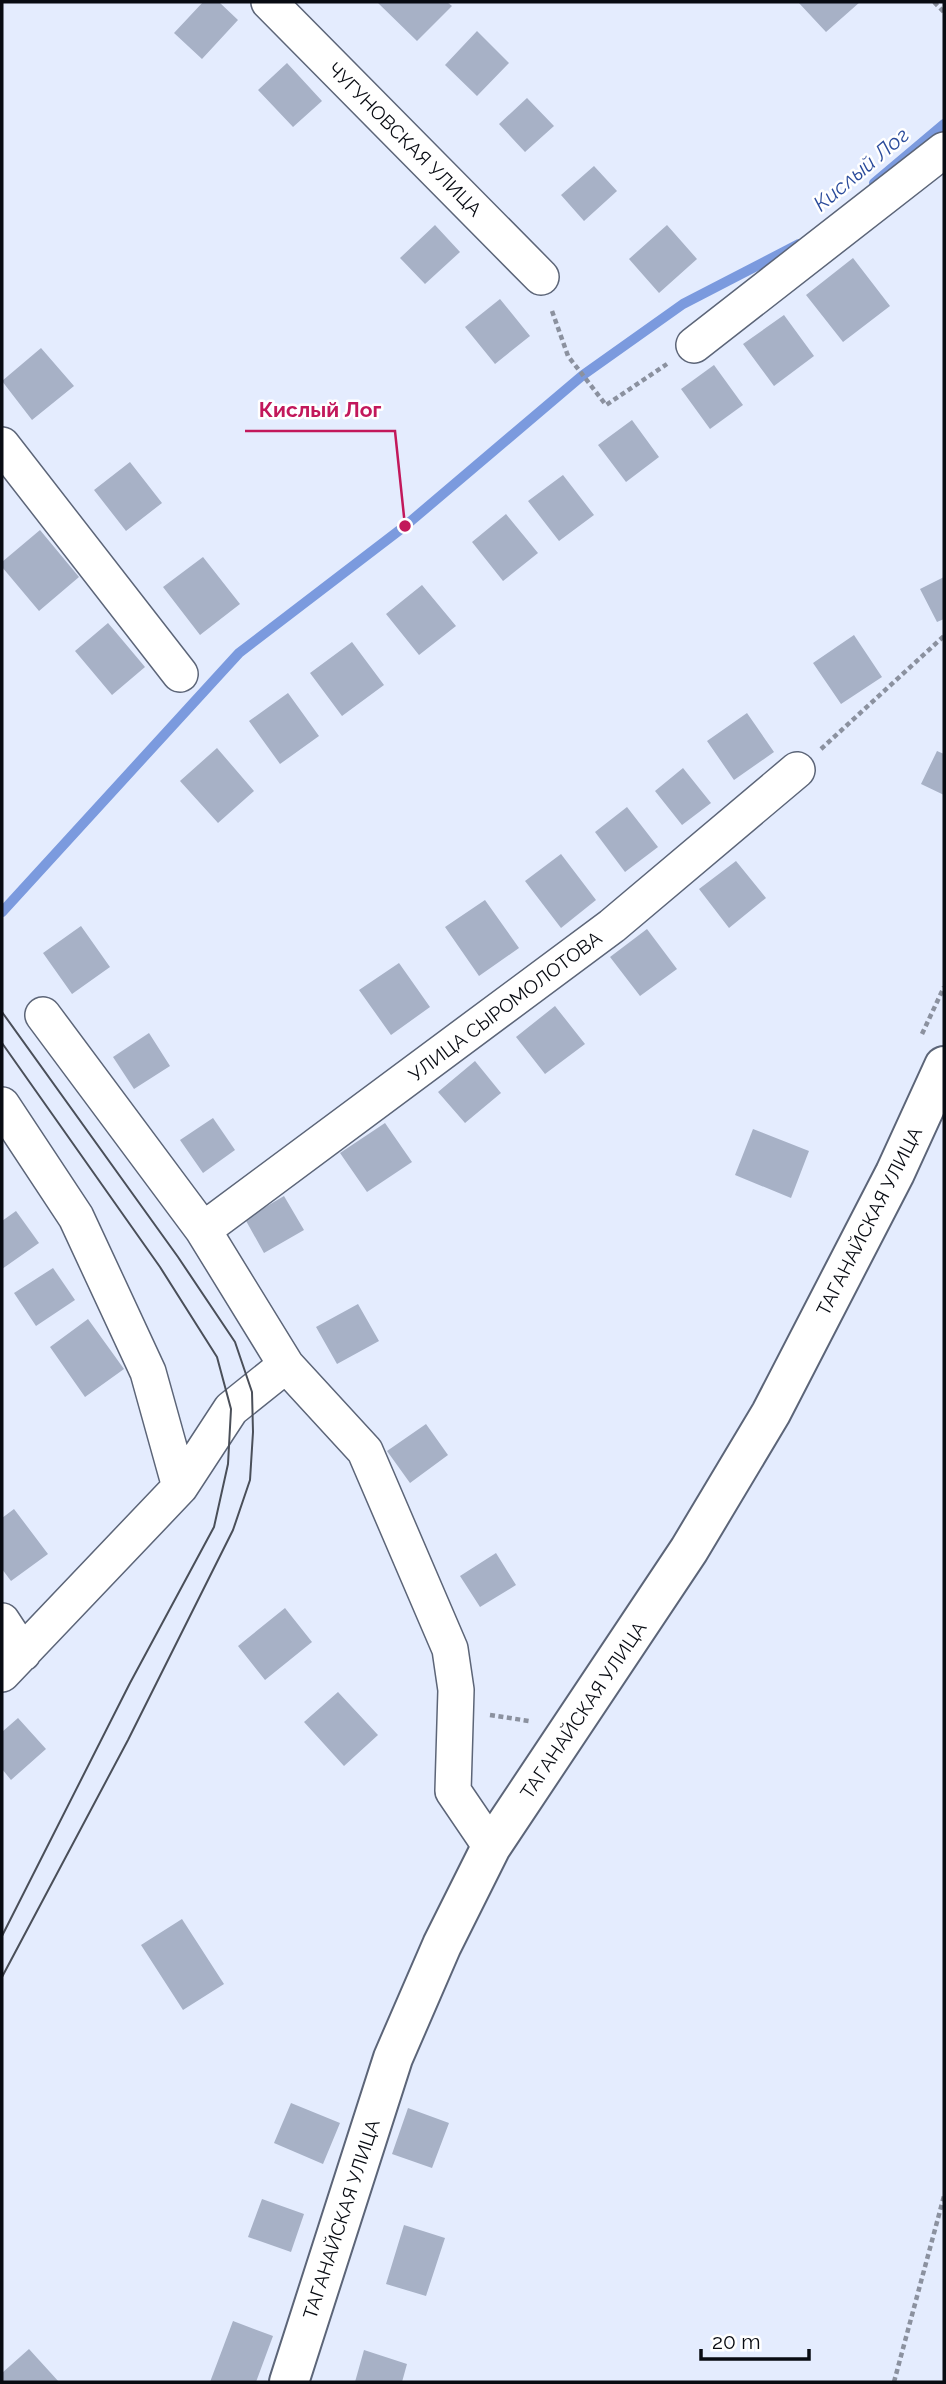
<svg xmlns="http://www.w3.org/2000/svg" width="946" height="2384" viewBox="0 0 946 2384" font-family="Raleway,sans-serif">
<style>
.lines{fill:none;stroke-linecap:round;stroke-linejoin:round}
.stream{stroke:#7b9ade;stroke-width:10}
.building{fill:#a7b1c6}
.minor-casing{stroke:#5c6578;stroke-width:38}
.major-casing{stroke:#5c6578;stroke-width:42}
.path{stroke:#8b919f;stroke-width:4.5;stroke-dasharray:5 3.5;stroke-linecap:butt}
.minor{stroke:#fff;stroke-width:35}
.major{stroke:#fff;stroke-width:38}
.tram{stroke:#4a4f59;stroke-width:2}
.labels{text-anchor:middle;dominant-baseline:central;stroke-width:5;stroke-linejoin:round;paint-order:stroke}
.street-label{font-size:19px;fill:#080b12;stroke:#fff}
.water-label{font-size:21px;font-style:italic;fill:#2a4b9b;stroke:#fff}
.leader{fill:none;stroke:#c2185b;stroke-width:2.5}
.callout-dot{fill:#c2185b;stroke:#fff;stroke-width:2.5}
.callout-label{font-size:21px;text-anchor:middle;font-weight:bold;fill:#c2185b;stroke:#fff;stroke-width:5;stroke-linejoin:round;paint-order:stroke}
</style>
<rect width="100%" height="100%" fill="#e4ecfe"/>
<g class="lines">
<!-- stream -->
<path class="stream" d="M874,183L944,124
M2,912L239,653L405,526L583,375L683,304L799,244"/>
</g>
<!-- building -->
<path class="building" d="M203,2H219L238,20L202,59L174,33Z
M377,2H447L452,6L417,41Z
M798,2H860L826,32Z
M477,31L509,63L477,96L445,65Z
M287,63L322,101L293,127L258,90Z
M527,98L554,126L525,152L499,124Z
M594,166L617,191L584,221L561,195Z
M435,225L460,252L425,284L400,258Z
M667,225L697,259L659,293L629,259Z
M853,258L890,306L843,342L806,295Z
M500,299L530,336L495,364L465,327Z
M784,315L814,356L774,386L743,344Z
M41,348L74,386L32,420L2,381Z
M714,365L743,405L710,429L681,389Z
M632,420L659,457L626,482L598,445Z
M130,462L162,503L126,531L94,490Z
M563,475L594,515L559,541L528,501Z
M506,514L538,553L503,581L472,542Z
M40,530L79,577L39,611L2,567V562Z
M203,557L240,604L200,635L163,587Z
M944,577V619L937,622L920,589Z
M422,585L456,626L419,655L386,614Z
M108,623L145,667L112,695L75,651Z
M854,635L882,677L841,704L813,663Z
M352,642L384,685L342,716L310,673Z
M288,693L319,736L280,764L249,721Z
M747,713L774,752L734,780L707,741Z
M217,748L254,791L218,823L180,781Z
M937,751L944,754V795L921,784Z
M683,768L711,803L682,825L655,791Z
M627,807L658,847L625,872L595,832Z
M561,854L596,900L561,928L525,881Z
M736,861L766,898L729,928L699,889Z
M485,900L519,948L479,976L445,927Z
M81,926L110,967L72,994L43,953Z
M647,929L677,969L640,996L610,957Z
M399,963L430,1007L391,1035L359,990Z
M555,1006L585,1044L545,1074L516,1037Z
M149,1033L170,1066L134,1089L113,1057Z
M475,1061L501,1093L465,1123L438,1092Z
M213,1118L235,1150L203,1173L180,1140Z
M385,1123L412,1162L367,1192L340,1153Z
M753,1129L809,1151L791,1198L735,1175Z
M284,1196L304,1230L264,1253L245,1219Z
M16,1211L39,1243L2,1269V1221Z
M53,1268L75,1300L36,1326L14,1293Z
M358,1304L379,1341L337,1364L316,1327Z
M88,1319L124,1369L85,1397L50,1347Z
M426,1424L448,1455L410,1483L387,1451Z
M14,1509L48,1554L11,1581L2,1569V1518Z
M496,1553L516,1585L480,1607L460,1576Z
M285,1608L312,1642L265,1680L238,1646Z
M338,1692L378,1735L344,1766L304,1722Z
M18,1718L46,1749L11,1780L2,1769V1732Z
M182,1919L224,1984L183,2010L141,1945Z
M291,2103L340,2123L323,2164L274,2143Z
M408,2108L449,2123L432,2168L392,2154Z
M262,2199L304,2214L291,2252L248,2237Z
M404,2225L445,2238L426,2296L386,2284Z
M233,2321L273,2336L256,2382H210Z
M29,2349L59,2382H2V2373Z
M364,2350L407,2364L402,2382H355Z"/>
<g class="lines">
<!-- minor casing -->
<g class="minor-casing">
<path id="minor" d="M269,2L541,277
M694,345L944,150
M2,445L180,674
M43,1015L203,1230L286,1365L365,1451L450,1649L456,1690L453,1791L491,1847
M2,1105L76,1217L148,1372L180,1487
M203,1230L612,926L797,770
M2,1621L23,1653
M2,1674L180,1487L231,1409L286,1365"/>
</g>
<!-- major casing -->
<g class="major-casing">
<path id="major" d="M289,2382L393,2058L442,1945L491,1847L689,1550L771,1413L895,1173L944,1066"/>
</g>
<!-- path -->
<path class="path" d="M934,2L944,12
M552,311L568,356L606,405L667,364
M821,749L944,636
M922,1034L944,987
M490,1715L529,1721
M894,2382L944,2196"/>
<!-- minor -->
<use href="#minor" class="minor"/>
<!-- major -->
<use href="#major" class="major"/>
<!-- tram -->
<path class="tram" d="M2,1012L178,1257L235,1342L252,1392L253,1432L250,1480L233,1530L128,1740L2,1977
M2,1043L160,1267L217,1357L231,1409L228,1464L214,1527L130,1683L2,1936"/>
</g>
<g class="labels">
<!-- street labels -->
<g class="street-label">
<text transform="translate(405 139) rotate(45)">ЧУГУНОВСКАЯ УЛИЦА</text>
<text transform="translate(505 1006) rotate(-37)">УЛИЦА СЫРОМОЛОТОВА</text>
<text transform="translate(869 1221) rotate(-63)">ТАГАНАЙСКАЯ УЛИЦА</text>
<text transform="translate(583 1710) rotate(-56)">ТАГАНАЙСКАЯ УЛИЦА</text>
<text transform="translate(341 2219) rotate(-72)">ТАГАНАЙСКАЯ УЛИЦА</text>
</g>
<!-- water labels -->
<g class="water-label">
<text transform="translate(861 169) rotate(-40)">Кислый Лог</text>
</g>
</g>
<!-- callouts -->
<path class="leader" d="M405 526L395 431H245"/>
<circle class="callout-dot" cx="405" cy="526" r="7"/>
<g class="callout-label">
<text x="320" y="417">Кислый Лог</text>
</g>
<!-- border -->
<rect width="946" height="2384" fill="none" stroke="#080b12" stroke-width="7"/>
<!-- scale -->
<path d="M701 2349v10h108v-10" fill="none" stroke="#080b12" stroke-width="3.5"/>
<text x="712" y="2349" font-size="21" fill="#080b12" stroke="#ffffff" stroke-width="5" paint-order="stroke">20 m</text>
</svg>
